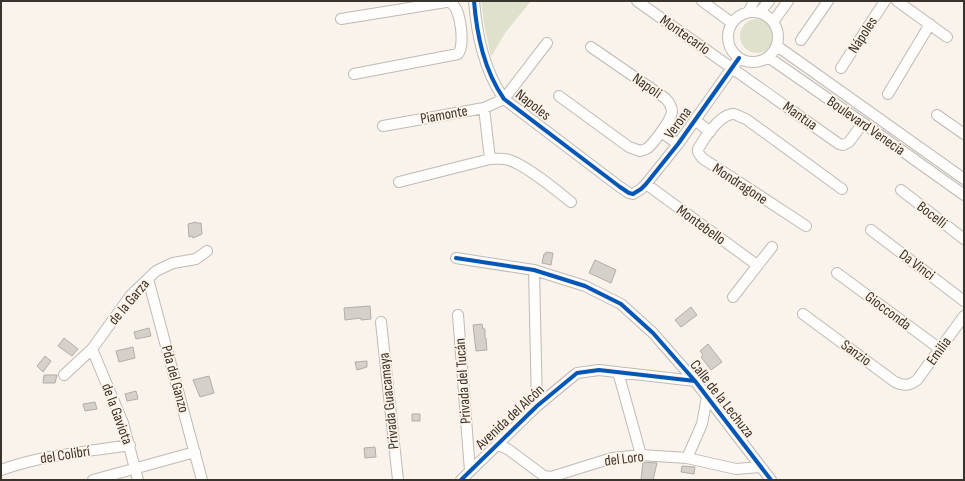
<svg xmlns="http://www.w3.org/2000/svg" width="965" height="481" viewBox="0 0 965 481" font-family="'Sofia Sans Condensed',sans-serif">
<style>
.green{fill:#dfe1cc}
.building{fill:#d5d0ca;stroke:#b2ada7}
.lines{fill:none;stroke-linecap:round;stroke-linejoin:round}
.minor-casing{stroke:#bfbab4;stroke-width:12}
.minor{stroke:#fefdfc;stroke-width:10}
.cycleway-casing{stroke:#fef3e7;stroke-width:6}
.cycleway{stroke:#0057b8;stroke-width:4}
.labels{text-anchor:middle;dominant-baseline:central;stroke-width:3.5;stroke-linejoin:round;paint-order:stroke}
.street-label{font-size:15px;fill:#38332d;stroke:#fef3e7}
</style>
<rect width="100%" height="100%" fill="#f9f3ec"/>
<!-- green -->
<path class="green" d="M481,1H531L505,33L491,57L484,24Z
M740 36a17 17 0 1 1 34 0a17 17 0 1 1-34 0Z"/>
<!-- building -->
<path class="building" d="M196,222V223H201L202,234L193,238L192,236L189,237L188,224Z
M546,252L553,253L551,265L542,263L544,254H546Z
M595,260L616,270L611,283L589,273Z
M370,306L371,319L361,320V318L345,320L344,308Z
M691,307L697,315L681,327L675,320Z
M482,324L483,329H485V338H486L487,350L476,351L473,325Z
M149,328L151,336L136,339L134,332Z
M64,338L78,349L72,356L58,346Z
M708,344L722,362L711,370L701,357L703,355L700,351Z
M133,347L135,358L119,362L116,351Z
M45,356L51,361L43,372L37,366Z
M367,361V367L357,370L355,362Z
M44,375H57L55,383H43Z
M209,376L214,393L200,397L193,380Z
M136,391L138,399L127,401L125,394Z
M95,402L97,409L85,411L83,404Z
M412,414H420V421H412Z
M375,447L376,457L365,458L364,448Z
M643,462L657,463L653,480H641Z
M682,466L695,467L694,474L681,472Z"/>
<g class="lines">
<!-- minor casing -->
<g class="minor-casing">
<path id="minor" d="M474,1C477,36 484,70 504,99L620,187L629,193L633,194L641,189L646,184L678,144L739,58
M637,1L839,144L843,145L849,142L863,123
M702,1L732,23
M897,1L947,37
M749,11L754,1
M728 37a25 25 0 1 1 50 0a25 25 0 1 1-50 0Z
M760,12L769,1
M341,19L446,2C449,2 451,2 452,4C461,10 465,46 458,54L354,74
M773,22L788,1
M801,40L828,1
M777,46L964,179
M768,57L863,123L964,195
M841,68L885,1
M888,94L930,24
M559,96L629,147L640,151C644,150 647,149 649,147C655,141 671,120 672,112C672,106 669,102 665,98L591,47
M484,108L490,159
M937,115L964,134
M695,120L710,132
M383,126L484,108L504,99L547,43
M661,132L678,144
M399,182L490,159C497,159 503,158 509,160C526,165 556,190 571,202
M646,184L757,265
M901,190L964,239
M806,226L702,158L698,152V149C704,138 721,113 734,114C738,115 742,118 746,119L842,189
M871,230L964,301
M456,258L534,270L585,286L621,304L653,333L695,381L771,480
M534,270L537,406
M837,273L940,349
M148,279L202,480
M733,297L772,247
M803,314L895,382C904,386 909,386 917,380L964,316
M458,315L470,471
M381,322L398,480
M92,349L123,423L138,480
M618,372L641,455
M64,375L92,349L131,295L156,271L173,263L196,259L207,251
M498,444L509,450L544,476L551,477L612,458L641,455L687,458L736,469L760,467
M687,458L702,424L707,397
M1,470C42,455 86,452 130,445
M93,480L195,452
M461,480L537,406L577,373L599,370L695,381"/>
</g>
<!-- minor -->
<use href="#minor" class="minor"/>
<!-- cycleway casing -->
<g class="cycleway-casing">
<path id="cycleway" d="M474,1C477,36 484,70 504,99L620,187L629,193L633,194L641,189L646,184L678,144L739,58
M456,258L534,270L585,286L621,304L653,333L695,381L771,480
M461,480L537,406L577,373L599,370L695,381"/>
</g>
<!-- cycleway -->
<use href="#cycleway" class="cycleway"/>
</g>
<g class="labels">
<!-- street labels -->
<g class="street-label">
<text transform="translate(685 35) rotate(35)">Montecarlo</text>
<text transform="translate(863 35) rotate(-57)">Nápoles</text>
<text transform="translate(647 86) rotate(35)">Napoli</text>
<text transform="translate(533 105) rotate(38)">Napoles</text>
<text transform="translate(444 115) rotate(-10)">Piamonte</text>
<text transform="translate(800 116) rotate(35)">Mantua</text>
<text transform="translate(678 123) rotate(-54)">Verona</text>
<text transform="translate(866 126) rotate(35)">Boulevard Venecia</text>
<text transform="translate(740 184) rotate(33)">Mondragone</text>
<text transform="translate(932 215) rotate(38)">Bocelli</text>
<text transform="translate(701 225) rotate(36)">Montebello</text>
<text transform="translate(917 265) rotate(37)">Da Vinci</text>
<text transform="translate(129 302) rotate(-50)">de la Garza</text>
<text transform="translate(888 311) rotate(37)">Giocconda</text>
<text transform="translate(939 351) rotate(-54)">Emilia</text>
<text transform="translate(856 353) rotate(36)">Sanzio</text>
<text transform="translate(175 379) rotate(75)">Pda del Ganzo</text>
<text transform="translate(463 381) rotate(-94)">Privada del Tucán</text>
<text transform="translate(722 399) rotate(52)">Calle de la Lechuza</text>
<text transform="translate(389 401) rotate(-96)">Privada Guacamaya</text>
<text transform="translate(117 414) rotate(70)">de la Gaviota</text>
<text transform="translate(510 417) rotate(-43)">Avenida del Alcón</text>
<text transform="translate(65 455) rotate(-9)">del Colibrí</text>
<text transform="translate(624 459) rotate(-7)">del Loro</text>
</g>
</g>
<!-- border -->
<rect width="965" height="481" fill="none" stroke="#38332d" stroke-width="4"/>
</svg>
